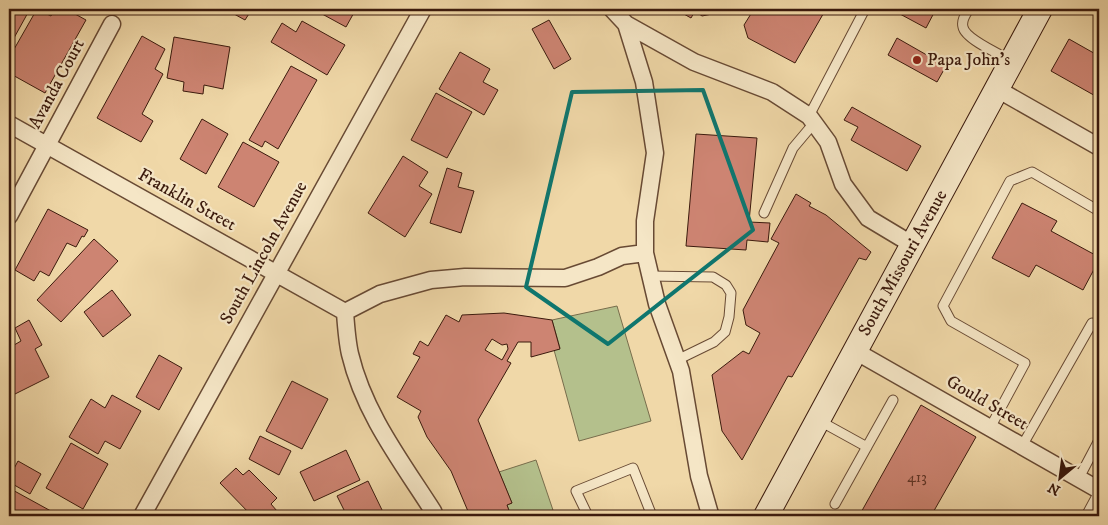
<svg xmlns="http://www.w3.org/2000/svg" width="1108" height="525" viewBox="0 0 1108 525" font-family="'IM FELL DW Pica',serif">
<style>
.green{fill:#b4c08c;stroke:#786d4c}
.building{fill:#cd8472;stroke:#3b1a0d;fill-rule:evenodd}
.lines{fill:none;stroke-linecap:round;stroke-linejoin:round}
.lane-casing{stroke:#684a34;stroke-width:11}
.street-casing{stroke:#684a34;stroke-width:19}
.secondary-casing{stroke:#3b1a0d;stroke-width:26}
.lane{stroke:#f5e6c6;stroke-width:9}
.street{stroke:#f5e6c6;stroke-width:16}
.secondary{stroke:#f5e6c6;stroke-width:24}
.marked{fill:none;stroke:#0f766e;stroke-width:4;stroke-linejoin:round}
.poi-dot{fill:#8f2418;stroke:#f5e6c6;stroke-width:2}
.labels{text-anchor:middle;dominant-baseline:central;stroke-width:4.5;stroke-linejoin:round;paint-order:stroke}
.number-label{font-size:15px;fill:#603426}
.poi-label{font-size:18px;fill:#3b1a0d;stroke:#f5e6c6;text-anchor:start}
.street-label{font-size:18px;fill:#3b1a0d;stroke:#f5e6c6}
</style>
<rect width="100%" height="100%" fill="#f0d8a8"/>
<filter id="stains"><feTurbulence type="fractalNoise" baseFrequency=".004" numOctaves="4"/><feColorMatrix values="0 0 0 0 .2 0 0 0 0 .09 0 0 0 0 .02 0 0 0 .5 -.17"/></filter>
<radialGradient id="worn" r=".72"><stop offset=".6" stop-color="#630" stop-opacity="0"/><stop offset="1" stop-color="#630" stop-opacity=".3"/></radialGradient>
<!-- green -->
<path class="green" d="M617,306L651,421L579,441L554,350L560,348L552,320Z
M536,460L555,516H511L507,505L512,503L499,472Z"/>
<!-- building -->
<path class="building" d="M9,9H30L9,47Z
M37,9L51,16L55,9H66L86,20L45,93L9,73V58Z
M225,9H252L245,20Z
M313,9H356L346,27Z
M675,9H715L712,14L702,16L695,11L691,18Z
M754,9H826L795,63L748,38L744,25Z
M902,9H936L926,28L900,14Z
M549,20L571,59L554,69L532,29Z
M302,21L345,45L327,75L271,42L282,23L296,32Z
M142,36L165,49L155,69L163,74L142,114L153,121L141,142L97,118Z
M174,37L230,47L223,89L204,85L203,94L183,91L184,82L167,78Z
M897,38L946,66L937,82L888,55Z
M1069,39L1099,56V98L1051,71Z
M460,52L490,69L483,82L498,90L484,115L439,89Z
M291,66L317,80L278,149L265,141L262,147L249,140Z
M436,93L472,112L447,158L411,140Z
M852,107L921,146L907,171L851,140L858,127L844,120Z
M202,119L228,134L206,174L180,159Z
M696,134L757,138L749,222L770,223L768,242L747,240L746,250L686,246Z
M243,142L279,162L254,207L218,187Z
M403,156L428,172L419,186L432,194L405,237L368,213Z
M447,168L462,173L458,187L474,191L461,233L430,223Z
M796,194L811,203L809,206L826,215L871,252L866,260L859,258L792,377L788,376L742,460L722,431L712,375L743,351L749,354L760,333L746,325L743,310L779,243L771,239Z
M1022,203L1057,221L1051,231L1099,257V260L1083,290L1036,265L1029,277L992,258Z
M48,209L88,230L84,237L82,236L76,247L67,243L49,276L40,271L34,281L15,270Z
M94,239L118,261L61,322L37,300Z
M112,290L131,315L103,337L84,312Z
M504,313L552,320L560,349L531,357V342H518L507,361L511,363L478,420L512,503L507,505L511,516H470L451,471L427,437L418,417L421,411L397,397L420,357L413,354L420,341L428,346L446,315L459,322L462,315ZM492,339L502,345L507,344L508,349L502,360L485,350Z
M29,320L42,345L35,349L49,377L13,395L9,386V348L21,341L15,328Z
M159,355L182,368L159,410L136,397Z
M292,381L328,399L302,449L266,431Z
M112,395L141,411L120,449L105,441L98,454L69,437L91,399L105,408Z
M921,405L976,437L931,516H859Z
M260,436L291,451L279,475L249,459Z
M71,443L108,464L83,509L46,488Z
M346,450L360,480L314,501L300,472Z
M18,461L41,474L30,494L9,482V478Z
M236,468L243,475L249,470L277,498L271,504L277,511L272,516H252L220,483Z
M368,481L383,512L374,516H347L337,496Z
M9,488L60,516H9Z"/>
<g class="lines">
<!-- lane casing -->
<g class="lane-casing">
<path id="lane" d="M969,9C966,14 961,20 963,27C965,39 1001,55 1012,61
M809,116L865,9
M764,213L793,148L814,123
M650,276L713,277L726,285L731,293L729,317L725,332L714,342L677,360
M818,420L867,447
M990,428L1025,363L951,321L943,306L1010,181L1032,172L1099,211
M1022,446L1092,323
M1079,478L1099,440
M835,504L893,400
M588,516L576,491L633,468L652,516
M1086,516L1099,492"/>
</g>
<!-- street casing -->
<g class="street-casing">
<path id="street" d="M612,9L626,24L694,62L772,92L809,116L828,142L843,184L868,218L913,245
M626,24L644,82L655,153L645,221V253L657,304L681,371L699,476L710,514
M997,89L1099,147
M9,124L345,312
M9,216L112,24
M345,312L380,294L431,280L465,277L565,278L598,267L622,256L645,253
M345,312C346,326 347,341 350,354C364,413 401,461 433,511L435,516
M855,351L1099,490
M142,516L423,9"/>
</g>
<!-- secondary casing -->
<g class="secondary-casing">
<path id="secondary" d="M766,516L1040,9"/>
</g>
<!-- lane -->
<use href="#lane" class="lane"/>
<!-- street -->
<use href="#street" class="street"/>
<!-- secondary -->
<use href="#secondary" class="secondary"/>
</g>
<!-- marked area -->
<path class="marked" d="M703,90L753,230L608,344L526,287L572,92Z"/>
<!-- markers -->
<circle class="poi-dot" cx="917" cy="60" r="5"/>
<g class="labels">
<!-- number labels -->
<g class="number-label">
<text x="917" y="477">413</text>
</g>
<!-- poi labels -->
<g class="poi-label">
<text x="927" y="60">Papa John's</text>
</g>
<!-- street labels -->
<g class="street-label">
<text transform="translate(57 84) rotate(-62)">Avanda Court</text>
<text transform="translate(187 200) rotate(29)">Franklin Street</text>
<text transform="translate(264 253) rotate(-61)">South Lincoln Avenue</text>
<text transform="translate(903 263) rotate(-61)">South Missouri Avenue</text>
<text transform="translate(987 403) rotate(30)">Gould Street</text>
</g>
</g>
<!-- margin -->
<rect width="1108" height="525" fill="none" stroke="#f0d8a8" stroke-width="30"/>
<rect x="10" y="10" width="1088" height="505" fill="none" stroke="#3b1a0d" stroke-width="2.5"/>
<rect x="15" y="15" width="1078" height="495" fill="none" stroke="#3b1a0d"/>
<!-- north arrow -->
<g transform="translate(1060 478) rotate(209)" stroke="#f5e6c6" stroke-width="4" paint-order="stroke">
<path d="M0-4L9 19L0 12L-9 19Z" fill="#3b1a0d"/>
<text y="-8" font-size="14" font-weight="bold" text-anchor="middle" fill="#3b1a0d">N</text>
</g>
<rect width="100%" height="100%" filter="url(#stains)"/>
<rect width="100%" height="100%" fill="url(#worn)"/>
</svg>
